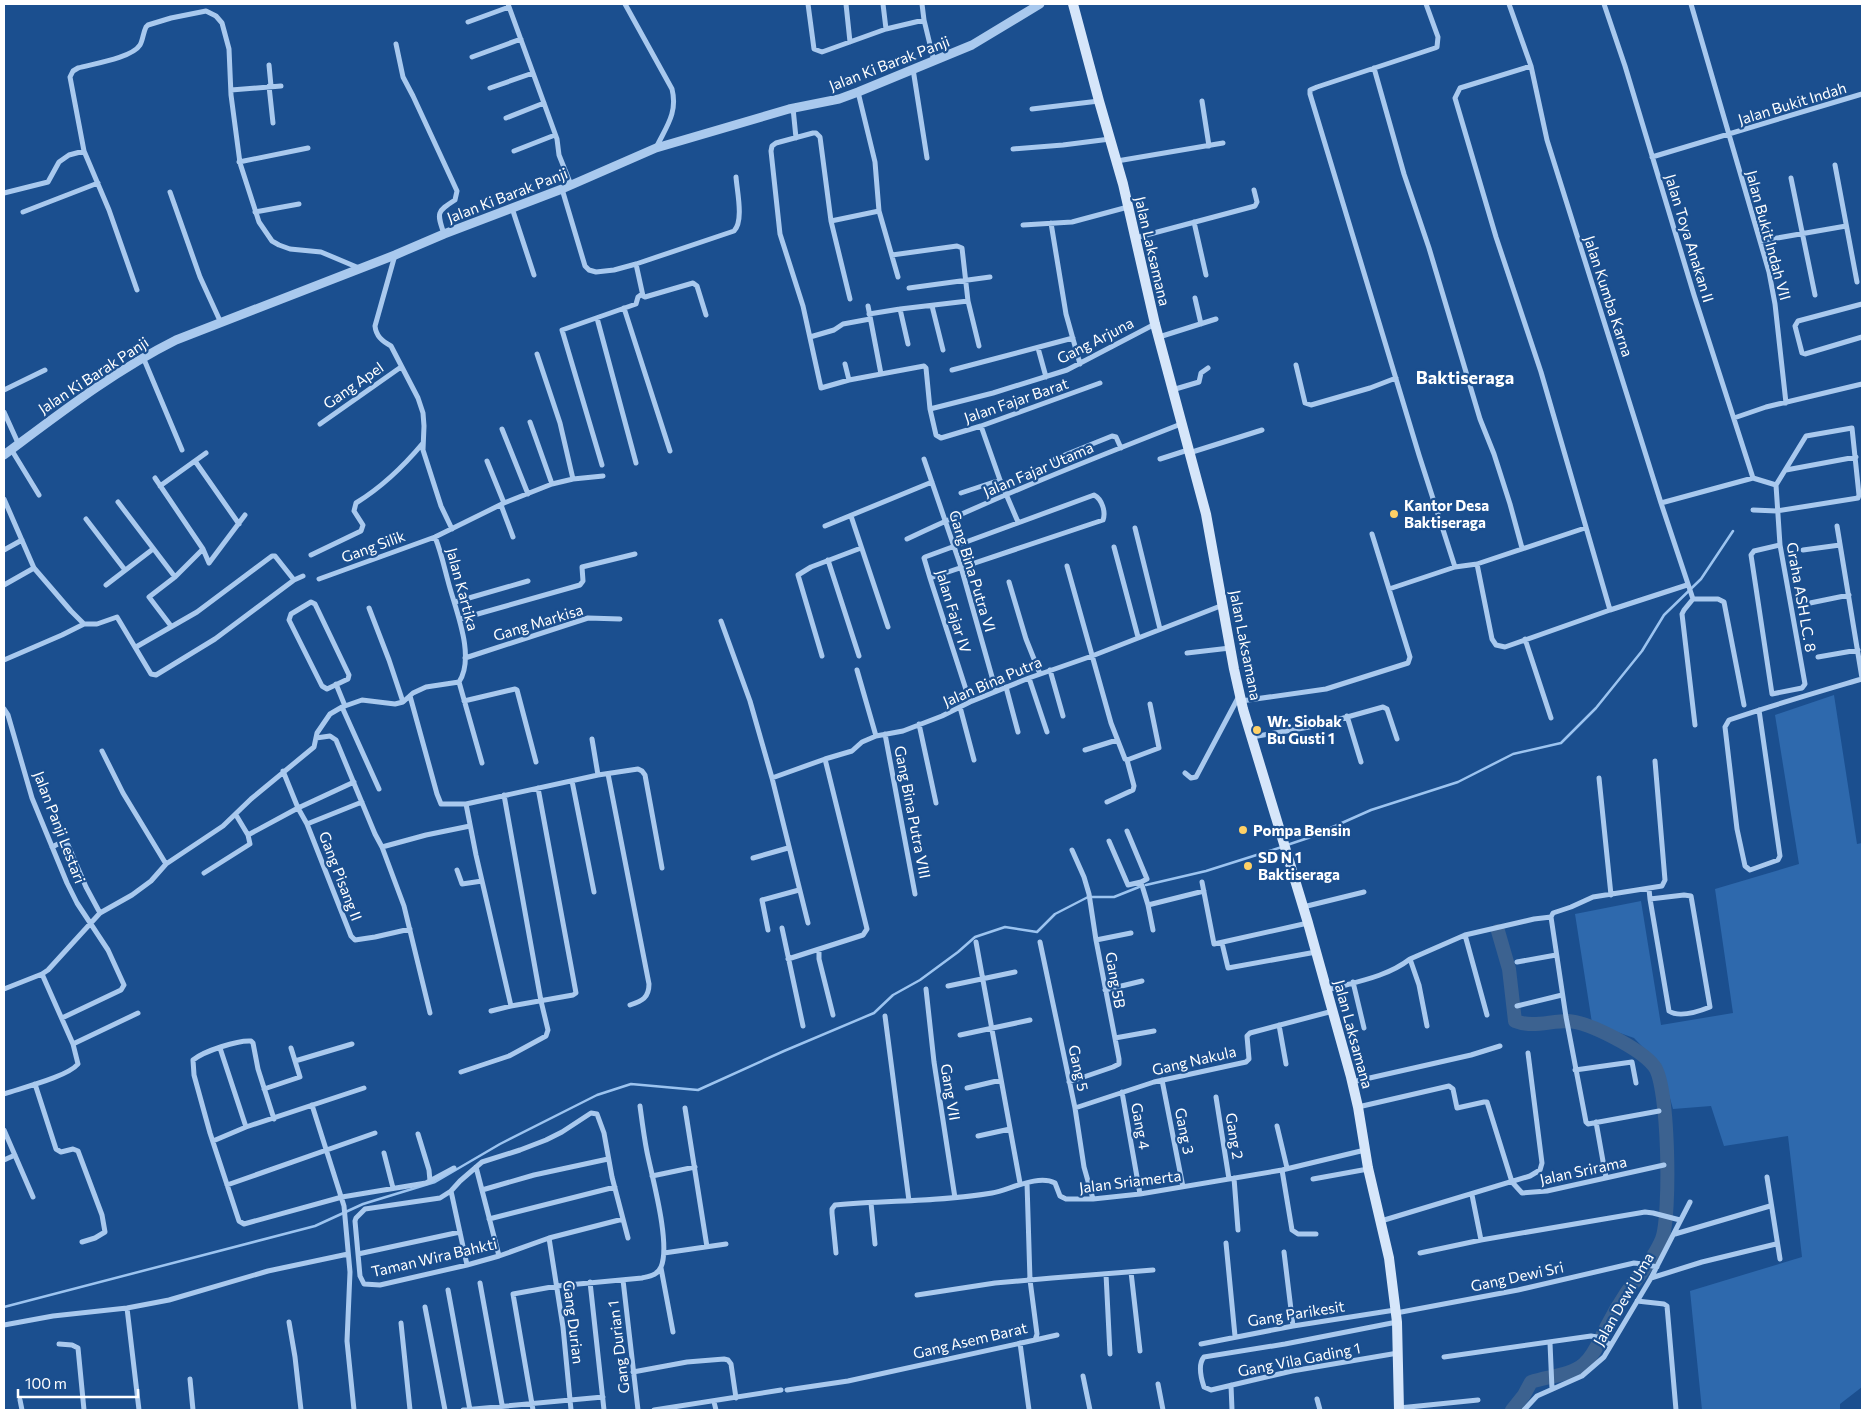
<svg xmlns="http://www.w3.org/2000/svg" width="1866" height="1414" viewBox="0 0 1866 1414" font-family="Commissioner,sans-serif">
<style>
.green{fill:#2e69ad}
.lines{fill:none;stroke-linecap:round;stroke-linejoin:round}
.stream{stroke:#9cc4f0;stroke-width:2.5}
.river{stroke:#3c6290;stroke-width:14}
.minor{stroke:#a9c9ee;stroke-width:5}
.tertiary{stroke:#a9c9ee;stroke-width:9}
.secondary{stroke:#d6e6fa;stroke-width:10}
.poi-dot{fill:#ffd166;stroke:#1b4f8f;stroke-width:2}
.labels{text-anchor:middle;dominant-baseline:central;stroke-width:4.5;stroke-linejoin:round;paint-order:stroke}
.street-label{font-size:15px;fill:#fff;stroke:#1b4f8f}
.poi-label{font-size:15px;font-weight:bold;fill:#fff;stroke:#1b4f8f;text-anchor:start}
.quarter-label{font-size:18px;font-weight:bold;fill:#fff;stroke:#1b4f8f}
</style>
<rect width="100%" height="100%" fill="#1b4f8f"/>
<!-- green -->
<path class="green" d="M1834,695L1857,844L1862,843V1387L1840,1404V1410H1702L1690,1291L1802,1257L1788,1136L1724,1146L1711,1106L1673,1109L1661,1066L1634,1038L1592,1023L1575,914L1641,901L1661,1025L1733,1013L1715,889L1799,864L1775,715Z"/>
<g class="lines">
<!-- stream -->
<path class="stream" d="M1287,845L1308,838L1371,810L1458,782L1513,754L1561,743L1596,708L1642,651L1664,615L1701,579L1733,531
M1146,885L1206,871L1282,847
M4,1307L315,1226L363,1204L435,1182L500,1144L597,1095L631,1084L698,1090L784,1051L874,1013L893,995L920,980L958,952L975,937L1005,927L1037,932L1055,914L1088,897H1114L1139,887"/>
<!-- river -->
<path class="river" d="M1498,931L1509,969L1515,1021C1533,1028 1549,1021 1568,1021C1589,1022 1641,1049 1654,1066C1669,1084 1671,1215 1662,1239C1654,1259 1639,1275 1627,1292C1619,1304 1612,1316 1606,1328C1599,1341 1595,1354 1584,1364C1570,1376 1548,1376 1531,1382L1524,1395L1512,1410"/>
<!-- minor -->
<path class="minor" d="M508,4L557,139L559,155L571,185
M625,4L672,89C678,113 666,127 656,148
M808,4L814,49L822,52L886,29L924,20
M846,4L850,42
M883,4L886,29
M922,4L924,20L934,61
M1426,4L1438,37L1437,47L1435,48L1317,87L1310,90V94L1419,455L1455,567
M1509,4L1531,66L1547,140L1661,503L1693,599
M1604,4L1625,66L1694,295L1753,478
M1691,4L1769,272L1775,304L1786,403
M468,22L509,7
M396,44L403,77L413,96L457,191L455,200C436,212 437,213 444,234
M472,57L521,39
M269,65L271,86
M1531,66L1460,88L1455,98L1496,237L1541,372L1610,610
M1374,68L1404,174L1429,248L1480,419L1494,454L1510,504L1522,548
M913,69L927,158
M269,86L273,123
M490,88L533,73
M231,90L281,86
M858,92L875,162L879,211L898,277
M1202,101L1209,146
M793,108L796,138
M1032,109L1099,101
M506,118L544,103
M1013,149L1063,145L1110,139
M514,151L555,135
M1652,157L1862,94
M1117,161L1223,143
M239,162L308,148
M1835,165L1857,282
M1791,178L1815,295
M562,189L585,266L589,270L596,272L614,270L636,264L734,231C744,221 737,191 736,177
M170,192L200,277L221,323
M4,193L48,182L59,162L69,155L84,151
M512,208L534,275
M23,212L98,183
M255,212L299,204
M831,221L879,211
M1194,222L1206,275
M1051,223L1066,314L1080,364
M1023,225L1072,222L1128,207
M1135,238L1255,206L1257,202L1254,190
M1760,241L1846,226
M395,255L375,326C376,336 382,341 391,346L418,398L423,413L424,426L423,450L441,506L452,529
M892,255L957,246L962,248L968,301L979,346
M636,264L643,296L645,297L693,283L697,286L706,315
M909,288L990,277
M137,290L109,210L84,151L70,77L73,71L78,68C92,64 132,58 140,45C143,40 143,33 146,27L148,25L171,18L206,11L216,16L222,23L229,49L231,95L240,163L259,222L272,241L279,245L290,249L321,252L359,268
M1195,298L1201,324
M850,299L831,221L820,137L816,133H813L776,143L772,146L771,151L780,234L803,306L821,388L849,380L924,366L926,368L930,409L936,435L941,438L981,426L1100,383
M1862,304L1798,321L1795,326L1802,353L1805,354L1862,337
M868,306L881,374
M932,306L943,350
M624,308L670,451
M900,309L908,344
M869,314L900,309L968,301
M597,318L636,463
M810,337L834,330L843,324L870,319
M1159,337L1216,319
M1038,348L1046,377
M537,354L560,423L573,479
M143,357L182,450
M845,364L849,380
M1296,365L1305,403L1311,405L1370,388L1396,378
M952,370L1073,338
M4,390L45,370
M1172,390L1199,382L1201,373L1208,368
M930,409L993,393L1067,370L1155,324
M4,412L18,443
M1734,418L1766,407L1862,384
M530,422L552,484
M320,424L401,367
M981,426L1000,480L1018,522
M502,429L528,494
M11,449L39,495
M1189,453L1262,430
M924,459L961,567L996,691
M1055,459L1112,436L1116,437L1121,448
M1160,459L1188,450
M195,461L239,524
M487,461L504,503
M602,465L562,330L636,304L638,297L642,294
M1786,470L1856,457
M155,478L203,549L209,563
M1753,478L1776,485
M160,486L206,453
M961,493L1000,480
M4,499L34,568L71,611L84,624
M118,502L175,577L149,597L171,626
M1661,503L1753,478
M501,505L513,537
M1753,510L1777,511L1858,498L1859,495L1852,428L1806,436L1776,485L1780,545L1805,684L1802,688L1772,694L1751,555L1754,551L1780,545
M851,516L888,627
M86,519L125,570
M825,526L932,482
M1837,526L1862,678
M1135,528L1160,629
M907,539C996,497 1089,460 1181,424
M1114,547L1138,637
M4,550L22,540
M1803,550L1840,545
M311,555L361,531L363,525L354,511L356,503C382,487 403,467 423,443
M828,560L859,656
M209,563L245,515
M1477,564L1492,639L1496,645L1505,647L1610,610L1687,585
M1067,566L1111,723L1125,759L1127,760L1134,786L1133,790L1107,802
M175,577L203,549
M930,578L1103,520C1106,512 1102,499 1094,495L925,557L924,558L930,578L970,702
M319,579L435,537L504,503L552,484L573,479L603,476
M1009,582L1026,639L1040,674
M4,585L34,568
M106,585L153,549
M1389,589L1455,567L1477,564L1585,528
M1693,599H1718L1724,602L1744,705
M1693,599L1684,610L1682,614L1695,725
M311,602L315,604L349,675L348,679L327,689L322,686L289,620L291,614Z
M455,602L528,581
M1810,603L1849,595
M369,608L389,660L403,702
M460,619L580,585L583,581L582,567L635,554
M721,621L750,701L772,778L808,923
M1525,639L1551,718
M136,647L197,612L272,556H275L294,580
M1187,653L1230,648
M822,656L798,575L811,567L861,548
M1818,657L1858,650
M465,658L588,618L620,619
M4,660L62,635L84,624H97L117,617L151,674L156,675L215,639L294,580L303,576
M857,670L876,736
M1050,670L1063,716
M1029,678L1047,732
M459,682L482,763
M336,684L345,706
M1006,687L1018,732
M410,696L437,794L441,804H466L598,775L638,769L642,771L645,775L662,868
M464,701L515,689L517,690L536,762
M1241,701L1326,689L1408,663L1410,657L1372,534
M342,707L379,789
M960,707L974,760
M4,709L8,715L32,798L67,883L77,903L108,950L124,985L121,990L62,1018
M1759,710L1780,856L1778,860L1750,870L1745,866L1737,829L1725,727L1729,720C1773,705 1818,692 1862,679
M1347,716L1361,762
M919,724L936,803
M885,734L915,894
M1252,737L1315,726L1383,707L1387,709L1397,739
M316,738L330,736L336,740L375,834L382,847L404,906L430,1013
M592,739L598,775
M1085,750L1117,740
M102,751L123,793L166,864
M1127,760L1159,748L1150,704
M283,771L298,808L307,824L351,936L355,940L375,937L410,929
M1185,773L1191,778L1196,777L1239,696
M608,774L649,984C649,998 642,1001 630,1005
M772,778L825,759L852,751L862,742L876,736L903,731L942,716L970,702L1029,678L1092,656L1223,605
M1599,778L1611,895
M572,781L594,892
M466,804L476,855L511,1006
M307,824L362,802
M1127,831L1147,879L1141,882L1148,905
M248,835L298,808L354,782
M1109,841L1128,885L1141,882
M52,847L62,842L68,845L86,887L100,913
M382,847L426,835L470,826
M753,858L788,848
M457,870L462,884L482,881
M204,873L250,844L248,835L236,815
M1202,882L1214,944L1308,923
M1649,889L1650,899L1684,895L1691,896L1710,1007C1700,1011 1679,1018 1669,1011L1650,899
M1303,907L1364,892
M1551,917L1566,1017L1586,1122L1588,1124L1659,1111
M782,928L803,1026
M768,930L762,900L799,890
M1153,930L1148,905L1204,891
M1465,935L1487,1015
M1096,940L1131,933
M976,942L1020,1183
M1040,942L1075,1108L1084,1167L1093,1199
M1222,943L1228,968L1316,952
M819,950V959L833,1015
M788,959L863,935L867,929L825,759
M1410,959L1419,985L1427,1026
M1517,962L1556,955
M1353,982L1364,1028
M948,986L1015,972
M4,989L42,974L48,970L100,913L132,895L151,881L166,864L223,826L251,799L314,747L317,733L330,714L342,707L362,700L395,704L403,702L413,693L426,687L459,682C476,656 455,609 448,581C444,566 441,552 435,537
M926,989L934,1062L955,1198
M1105,990L1142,981
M1327,990C1355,982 1387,977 1410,959L1465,935L1534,919L1551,917L1553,913L1571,907L1593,897L1662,886L1665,880L1655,761
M1517,1006L1562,995
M491,1011L511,1006L573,995L576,993L538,788
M885,1016L909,1201
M1279,1025L1286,1064
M960,1035L1030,1020
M1115,1038L1154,1031
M73,1044L138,1013
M220,1048L246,1127
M295,1061L352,1044
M1575,1070L1632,1062L1636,1083
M461,1072L509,1056L546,1036L548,1030L541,1001L504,795
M1162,1080L1183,1187
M1069,1082L1113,1067L1119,1064V1059L1096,940L1089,894L1084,877L1072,850
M1352,1082L1471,1055L1500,1046
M35,1084L56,1149L61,1152L73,1149L78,1151L102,1215L105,1232L95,1238L82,1242
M967,1088L1001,1080
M264,1089L300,1077L291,1048
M1122,1092L1140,1194
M4,1094C21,1088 67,1077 78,1064L73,1044L42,974
M1216,1097L1229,1179
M312,1105L344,1206L350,1272L347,1341L354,1410
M1358,1107L1449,1086L1453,1089L1457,1108L1484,1102H1487L1512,1182L1522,1193L1547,1191L1664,1165
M685,1108L707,1247
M1075,1108L1154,1082L1246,1062L1249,1059L1247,1036L1250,1033L1333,1011
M274,1119L258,1069L253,1043L251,1041C238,1040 204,1051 193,1060L194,1075L210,1133L239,1221L244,1224L342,1197L426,1183L454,1168
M1596,1122L1606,1178
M1277,1126L1287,1168
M4,1130L33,1197
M418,1134L429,1170L430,1181
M978,1136L1010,1129
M213,1141L246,1127L364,1088
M384,1153L393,1188
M4,1160L15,1155
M476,1167L499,1256
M1282,1170L1292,1230L1298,1234H1316
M652,1176L695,1167
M1767,1177L1780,1259
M1234,1178L1238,1230
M1313,1179L1368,1169
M227,1185L375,1133
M482,1190L534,1175L608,1159
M451,1191L467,1265
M1472,1195L1481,1240
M871,1203L875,1244
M489,1219L615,1187
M623,1219L549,1238L499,1256L467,1265L380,1285L364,1284L360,1276L355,1221L356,1218L365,1209L440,1198L451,1191L460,1181L482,1162L520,1150L546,1140L562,1132L591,1113L597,1114L604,1133L612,1177L628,1238
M1381,1221L1530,1176L1540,1170L1542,1163L1528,1053
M1675,1234L1770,1206
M549,1238L563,1327L571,1410
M1226,1243L1235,1336
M1284,1252L1293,1326
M664,1253L726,1244
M836,1253L832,1213V1209L835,1205C888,1200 940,1202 992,1193C1009,1190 1038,1174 1055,1183L1060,1196L1066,1199H1093L1140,1194L1282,1170L1365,1150
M1420,1253L1481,1240L1645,1212L1653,1213L1680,1220
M358,1254L460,1232
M661,1268L673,1332
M1131,1272L1140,1351
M1106,1274L1110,1354
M1651,1278L1702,1262L1776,1244
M623,1280L638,1410
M590,1282L604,1410
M480,1283L503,1410
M448,1290L470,1410
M917,1295L995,1283L1052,1278L1153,1270
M1637,1301L1664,1304L1667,1306L1676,1410
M425,1307L445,1410
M127,1308L139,1410
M1396,1313L1518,1290L1634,1263L1643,1264L1657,1267
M289,1322L295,1357L301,1410
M1397,1322L1285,1344L1204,1357C1198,1364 1201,1378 1204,1387L1211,1390L1292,1371L1398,1353
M401,1323L410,1410
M4,1325L53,1316L127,1308L169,1300L268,1271L348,1254
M1035,1340L1057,1335
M1020,1343L1029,1410
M1550,1343L1552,1389
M59,1344L72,1345L78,1348L84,1410
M1201,1344L1293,1326L1395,1310
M1444,1357L1591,1336L1597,1337L1611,1345
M633,1372L687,1362L724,1359L728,1360L731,1364L736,1398
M1083,1376L1090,1410
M190,1379L193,1410
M1158,1384L1163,1410
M1231,1385L1232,1410
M787,1390L848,1381L1035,1340L1037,1334L1030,1280L1027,1183
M1317,1399L1320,1410
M20,1400L22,1410
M714,1402L716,1410
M1399,1408L1478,1400
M463,1410L603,1397
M533,1410L513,1294L557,1286L642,1278C650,1276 658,1275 661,1267C671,1244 652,1177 647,1152C644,1137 642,1121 640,1106
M654,1410L781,1390
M1524,1410L1537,1396L1582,1376L1604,1357L1651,1278L1690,1202"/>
<!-- tertiary -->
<path class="tertiary" d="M4,455C59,414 114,371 176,340L395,255L444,234L562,189L656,148L789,109L839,99L858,92L972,45L1040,4"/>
<!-- secondary -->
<path class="secondary" d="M1073,4L1099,101L1123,184L1155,324L1206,514L1234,669L1243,709L1308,923L1351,1077L1358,1107L1368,1168L1389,1258L1397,1322L1399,1410"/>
</g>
<!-- markers -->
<g class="poi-dot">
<circle cx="1394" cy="514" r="5"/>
<circle cx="1257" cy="730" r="5"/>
<circle cx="1243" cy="830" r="5"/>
<circle cx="1248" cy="866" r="5"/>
</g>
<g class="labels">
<!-- street labels -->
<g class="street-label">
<text transform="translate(889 63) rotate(-21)">Jalan Ki Barak Panji</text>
<text transform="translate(1792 103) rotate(-17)">Jalan Bukit Indah</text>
<text transform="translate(507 195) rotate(-21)">Jalan Ki Barak Panji</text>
<text transform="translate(1769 235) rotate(75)">Jalan Bukit Indah VII</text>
<text transform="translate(1690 238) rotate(73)">Jalan Toya Anakan II</text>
<text transform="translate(1153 251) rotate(77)">Jalan Laksamana</text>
<text transform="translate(1609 296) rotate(72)">Jalan Kumba Karna</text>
<text transform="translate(1095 340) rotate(-27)">Gang Arjuna</text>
<text transform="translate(93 375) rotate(-33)">Jalan Ki Barak Panji</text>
<text transform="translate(353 385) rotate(-35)">Gang Apel</text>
<text transform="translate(1016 400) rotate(-19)">Jalan Fajar Barat</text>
<text transform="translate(1038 469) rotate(-23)">Jalan Fajar Utama</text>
<text transform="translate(373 546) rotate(-20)">Gang Silik</text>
<text transform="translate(973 571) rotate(73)">Gang Bina Putra VI</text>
<text transform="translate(463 589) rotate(75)">Jalan Kartika</text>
<text transform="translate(1802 597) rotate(80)">Graha ASH LC. 8</text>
<text transform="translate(954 611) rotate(73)">Jalan Fajar IV</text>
<text transform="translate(538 622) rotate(-17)">Gang Markisa</text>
<text transform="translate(1246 645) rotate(79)">Jalan Laksamana</text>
<text transform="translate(992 681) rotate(-23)">Jalan Bina Putra</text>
<text transform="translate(913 812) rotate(79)">Gang Bina Putra VIII</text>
<text transform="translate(60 827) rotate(69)">Jalan Panji Lestari</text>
<text transform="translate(341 876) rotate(69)">Gang Pisang II</text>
<text transform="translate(1116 980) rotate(80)">Gang 5B</text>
<text transform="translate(1354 1034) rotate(75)">Jalan Laksamana</text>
<text transform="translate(1194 1060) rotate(-13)">Gang Nakula</text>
<text transform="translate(1079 1068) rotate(78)">Gang 5</text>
<text transform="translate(951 1092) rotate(81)">Gang VII</text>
<text transform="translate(1141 1126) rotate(80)">Gang 4</text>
<text transform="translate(1185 1131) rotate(79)">Gang 3</text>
<text transform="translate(1235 1136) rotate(81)">Gang 2</text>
<text transform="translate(1583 1170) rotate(-12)">Jalan Srirama</text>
<text transform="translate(1130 1181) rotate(-7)">Jalan Sriamerta</text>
<text transform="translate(434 1257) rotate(-13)">Taman Wira Bahkti</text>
<text transform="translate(1517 1276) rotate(-12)">Gang Dewi Sri</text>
<text transform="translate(1623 1299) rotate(-60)">Jalan Dewi Uma</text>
<text transform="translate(1296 1313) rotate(-9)">Gang Parikesit</text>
<text transform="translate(574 1322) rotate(83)">Gang Durian</text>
<text transform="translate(970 1340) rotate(-13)">Gang Asem Barat</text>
<text transform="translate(618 1347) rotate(-97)">Gang Durian 1</text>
<text transform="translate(1299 1359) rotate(-11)">Gang Vila Gading 1</text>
</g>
<!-- poi labels -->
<g class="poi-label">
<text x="1404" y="505">Kantor Desa<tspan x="1404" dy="17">Baktiseraga</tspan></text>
<text x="1267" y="721">Wr. Siobak<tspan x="1267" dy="17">Bu Gusti 1</tspan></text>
<text x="1253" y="830">Pompa Bensin</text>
<text x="1258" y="857">SD N 1<tspan x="1258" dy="17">Baktiseraga</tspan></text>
</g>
<!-- quarter labels -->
<g class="quarter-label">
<text x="1465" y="377">Baktiseraga</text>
</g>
</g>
<!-- border -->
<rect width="1866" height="1414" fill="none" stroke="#ffffff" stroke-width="10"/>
<!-- scale -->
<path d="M18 1389v8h120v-8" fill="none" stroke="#ffffff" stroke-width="2.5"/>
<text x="25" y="1389" font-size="15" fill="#ffffff" stroke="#1b4f8f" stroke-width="4" paint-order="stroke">100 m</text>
</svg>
